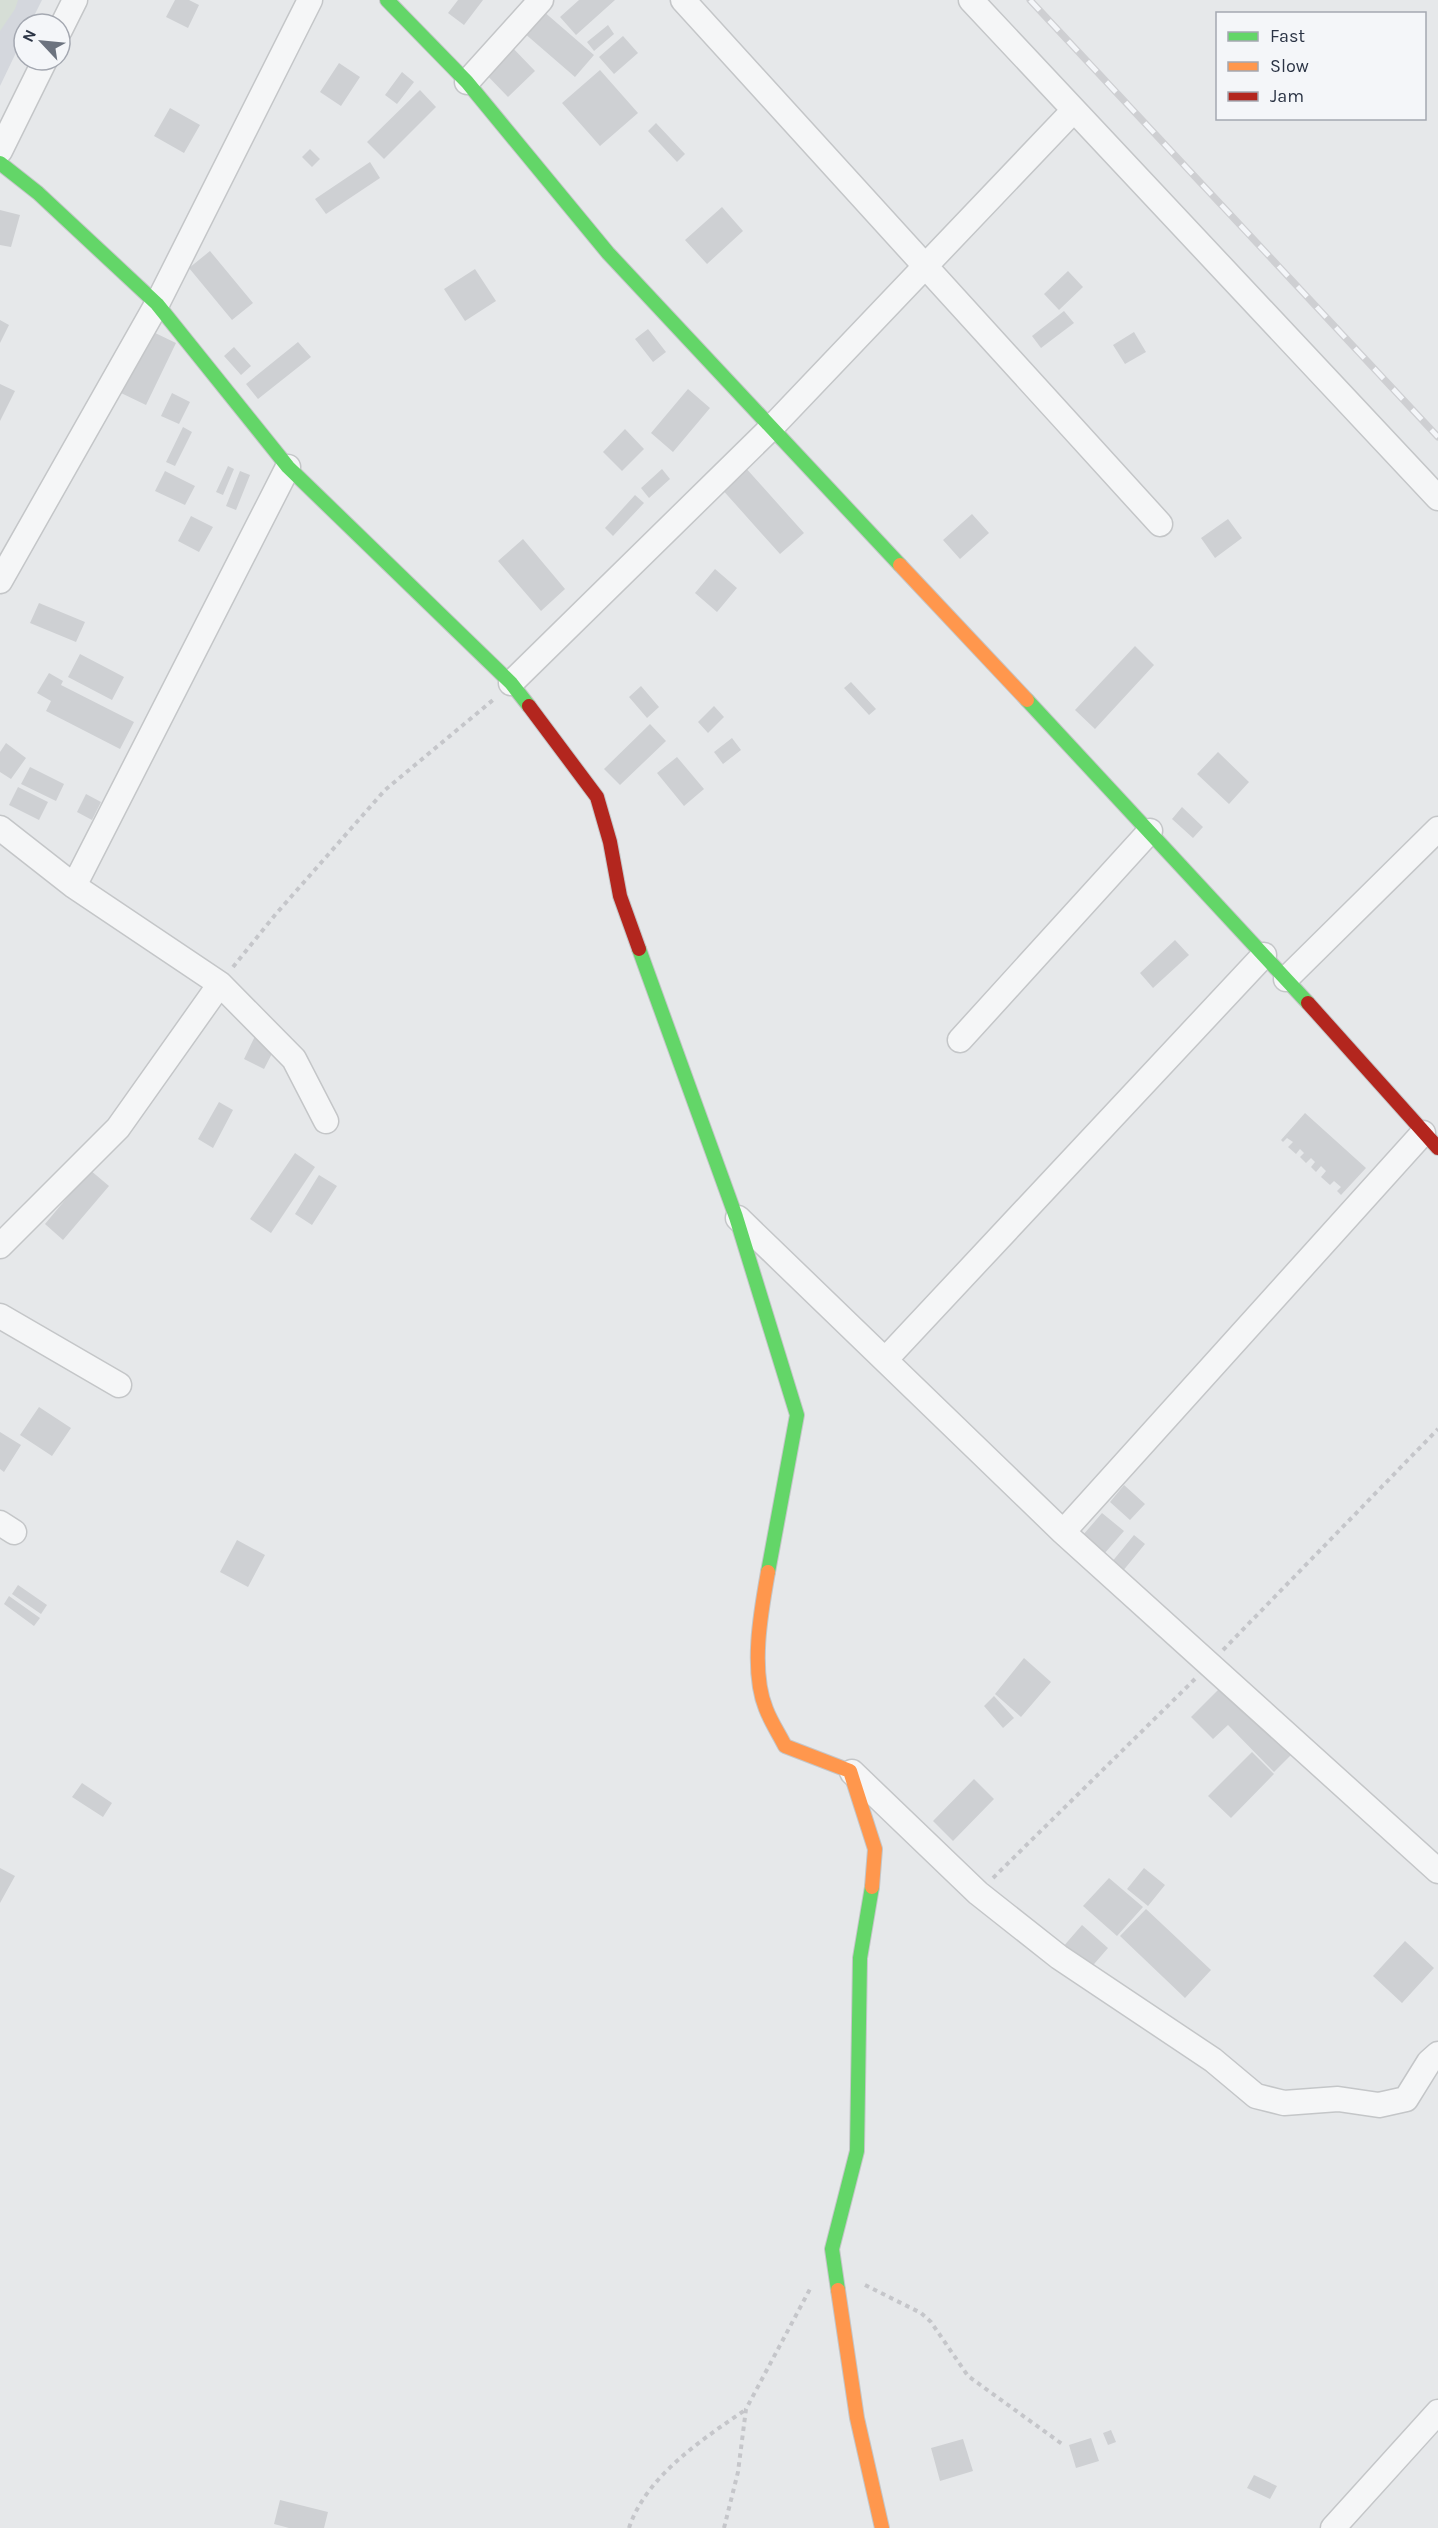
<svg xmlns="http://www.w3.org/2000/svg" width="1438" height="2528" viewBox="0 0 1438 2528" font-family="Karla,sans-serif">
<rect width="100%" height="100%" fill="#e6e8ea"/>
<!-- built -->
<path fill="#d4d7dd" d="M0,0H42L30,24H24V36L0,86Z"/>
<!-- green -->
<path fill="#d6ded6" d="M0,0H18L15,9L0,31Z"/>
<!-- building -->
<path fill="#ced0d3" d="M175,0H189L199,5L188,28L166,17Z
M458,0H483L464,25L448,13Z
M579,0H615L576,35L560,17Z
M535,4L594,55L575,77L516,26Z
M608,25L614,34L594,51L587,42Z
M623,36L638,53L614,74L599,57Z
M506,41L535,71L508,97L479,67Z
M339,63L360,77L341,106L320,92Z
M600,70L638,113L600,146L562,103Z
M402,72L414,82L397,104L385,95Z
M420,90L436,107L384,159L367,142Z
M170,108L200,125L184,153L154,136Z
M656,123L685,154L677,162L648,131Z
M310,149L320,159L312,167L302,157Z
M370,162L380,178L326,214L315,199Z
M722,207L743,231L707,264L685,240Z
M0,210L20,215L11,247L0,245Z
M210,251L253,303L232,320L189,268Z
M475,269L496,301L465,321L444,289Z
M1068,271L1083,287L1059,310L1044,294Z
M1064,311L1074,323L1041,348L1032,336Z
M0,320L9,325L0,343Z
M648,329L666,352L653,362L635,339Z
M151,331L176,343L146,405L121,393Z
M1134,332L1146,352L1125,364L1113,345Z
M298,342L311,357L258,399L246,384Z
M234,347L251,366L241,375L224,356Z
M0,384L15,391L0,421Z
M688,389L710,408L673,452L651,433Z
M172,393L190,402L179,424L161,416Z
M183,427L192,432L175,466L166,462Z
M625,429L644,449L622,471L603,452Z
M228,466L234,469L223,495L216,492Z
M744,466L804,533L780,554L720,487Z
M662,469L670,479L649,498L641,488Z
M165,471L195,486L185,505L155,491Z
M240,471L250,475L236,510L226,506Z
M635,495L644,503L613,536L605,528Z
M972,514L989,533L960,559L943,540Z
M191,516L213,527L199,552L178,541Z
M1228,519L1242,538L1215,558L1201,538Z
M523,539L565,589L541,611L498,561Z
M715,569L737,588L717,612L695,593Z
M39,603L85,622L76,642L30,623Z
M1135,646L1154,665L1095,729L1075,710Z
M80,654L124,677L112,700L68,677Z
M49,673L63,681L61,685L134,722L120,749L46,711L51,701L37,693Z
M851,682L876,709L869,715L844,688Z
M641,686L659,707L647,718L629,697Z
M714,706L724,717L708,733L698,722Z
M650,724L666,741L620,785L604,769Z
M732,738L741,750L723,764L714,752Z
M6,743L26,758L11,779L0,772V752Z
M1218,752L1249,782L1229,804L1197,774Z
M677,757L704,789L684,806L657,773Z
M30,767L64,784L56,801L21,784Z
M18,787L48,802L39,820L9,805Z
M86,794L101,802L92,820L77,812Z
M1182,807L1203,827L1193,838L1172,819Z
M1175,940L1189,955L1153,988L1140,973Z
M256,1034L277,1044L264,1069L244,1059Z
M219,1102L233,1110L213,1148L198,1139Z
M1305,1113L1366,1168L1341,1195L1337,1191L1341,1187L1334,1181L1330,1185L1321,1177L1326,1171L1321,1166L1316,1172L1311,1167L1315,1162L1311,1158L1306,1163L1300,1157L1304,1153L1300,1149L1296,1154L1288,1147L1293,1142L1287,1138L1283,1142L1281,1140Z
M295,1153L315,1167L271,1233L250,1219Z
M90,1170L109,1186L63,1240L45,1224Z
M319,1175L337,1186L312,1225L295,1214Z
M39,1407L71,1428L52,1456L20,1435Z
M0,1432L21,1445L4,1472L0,1469Z
M1124,1485L1145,1504L1130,1520L1110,1502Z
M1102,1513L1124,1531L1104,1554L1083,1535Z
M1134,1535L1145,1544L1122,1572L1111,1563Z
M237,1540L265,1555L248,1587L220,1572Z
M18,1585L47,1605L41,1614L12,1594Z
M9,1596L40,1618L34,1626L4,1604Z
M1024,1658L1051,1682L1021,1717L995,1694Z
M1223,1685L1292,1754L1274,1772L1228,1725L1213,1739L1191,1717Z
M994,1696L1014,1718L1003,1728L984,1706Z
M1252,1752L1274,1774L1231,1818L1208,1796Z
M974,1779L994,1799L953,1841L933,1821Z
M82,1783L112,1803L103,1817L72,1797Z
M0,1868L15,1876L0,1903Z
M1144,1868L1165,1885L1148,1906L1127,1889Z
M1109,1878L1143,1907L1117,1936L1083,1906Z
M1146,1909L1211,1970L1185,1998L1120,1936Z
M1082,1925L1108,1948L1088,1971L1062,1948Z
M1405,1941L1434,1968L1402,2003L1373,1976Z
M1111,2430L1116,2442L1108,2445L1103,2433Z
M1091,2438L1099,2461L1076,2468L1069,2445Z
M963,2439L973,2471L940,2481L931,2448Z
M1254,2475L1277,2486L1270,2499L1247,2488Z
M280,2500L328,2512L324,2528H289L274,2524Z"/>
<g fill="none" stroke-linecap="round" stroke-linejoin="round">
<!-- street casing -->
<g stroke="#c4c6c8" stroke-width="27">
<path id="street" d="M683,0L1160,524
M971,0L1438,498
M60,30L75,0
M467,82L541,0
M0,151L45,60
M0,581L157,304L310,0
M511,683L772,427L1074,110
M0,828L74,886L220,984L294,1059L326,1121
M74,886L288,467
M1286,979L1438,829
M960,1040L1150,831
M738,1218L1063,1532L1438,1871
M0,1246L118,1128L220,984
M0,1316L119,1385
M885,1360L1264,955
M0,1523L14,1532
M1063,1532L1423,1133
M852,1772L978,1893L1059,1957L1213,2060L1256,2096L1284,2103L1338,2099L1379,2105L1406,2099L1429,2062L1438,2054
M1333,2528L1438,2412"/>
</g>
<!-- fast casing -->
<g stroke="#c4c6c8" stroke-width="16">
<path id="fast" d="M387,0L467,82L608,253L900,565
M0,163L38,193L157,304L288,467L511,683L529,706
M1027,700L1308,1003
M639,949L736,1217L797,1415L768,1572
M838,2290L832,2249L857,2151L860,1958L872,1887"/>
</g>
<!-- slow casing -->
<g stroke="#c4c6c8" stroke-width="16">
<path id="slow" d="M900,565L1027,700
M768,1572C761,1611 750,1670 766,1709C771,1722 779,1734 785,1746L850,1771L875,1849L872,1887
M838,2290L857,2418L882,2528"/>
</g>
<!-- jam casing -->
<g stroke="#c4c6c8" stroke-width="16">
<path id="jam" d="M529,706L597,797L610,842L620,896L639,949
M1308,1003L1438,1148"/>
</g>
<!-- path -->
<path stroke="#c5c6ca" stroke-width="4" stroke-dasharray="4.5 4.5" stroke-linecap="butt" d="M233,967L275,915L385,790L493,700
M1223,1650L1438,1429
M993,1878L1195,1679
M865,2285L921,2313L931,2322L968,2376L1062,2444
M629,2528C646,2476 703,2439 745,2410
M724,2528L738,2472L746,2409L810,2289"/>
<!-- street -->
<use href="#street" stroke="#f5f6f7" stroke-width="24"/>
<!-- fast -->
<use href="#fast" stroke="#63d668" stroke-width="14"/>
<!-- slow -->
<use href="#slow" stroke="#ff974d" stroke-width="14"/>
<!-- jam -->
<use href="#jam" stroke="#b3261e" stroke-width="14"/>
<!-- rail casing -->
<g stroke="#cecfd2" stroke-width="7">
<path id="rail" d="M1030,0L1438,437"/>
</g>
<!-- rail -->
<use href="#rail" stroke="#f4f6f9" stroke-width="4.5" stroke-dasharray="14" stroke-linecap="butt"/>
</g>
<!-- legend -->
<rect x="1216" y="12" width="210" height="108" fill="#f4f6f9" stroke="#a4a8b1" stroke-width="1.5"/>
<rect x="1228" y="32" width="30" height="9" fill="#63d668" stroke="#a4a8b1" stroke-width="1.5"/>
<text x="1270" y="42" font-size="18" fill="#2b3445">Fast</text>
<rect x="1228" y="62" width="30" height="9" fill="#ff974d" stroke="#a4a8b1" stroke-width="1.5"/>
<text x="1270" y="72" font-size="18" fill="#2b3445">Slow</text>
<rect x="1228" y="92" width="30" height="9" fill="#b3261e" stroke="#a4a8b1" stroke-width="1.5"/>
<text x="1270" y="102" font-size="18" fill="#2b3445">Jam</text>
<!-- north arrow -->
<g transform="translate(42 42) rotate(296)"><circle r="28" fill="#f4f6f9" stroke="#a4a8b1" stroke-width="1.5"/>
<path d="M0-4.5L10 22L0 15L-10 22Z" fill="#6c737f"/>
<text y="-9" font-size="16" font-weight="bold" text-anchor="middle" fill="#2b3445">N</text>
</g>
</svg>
